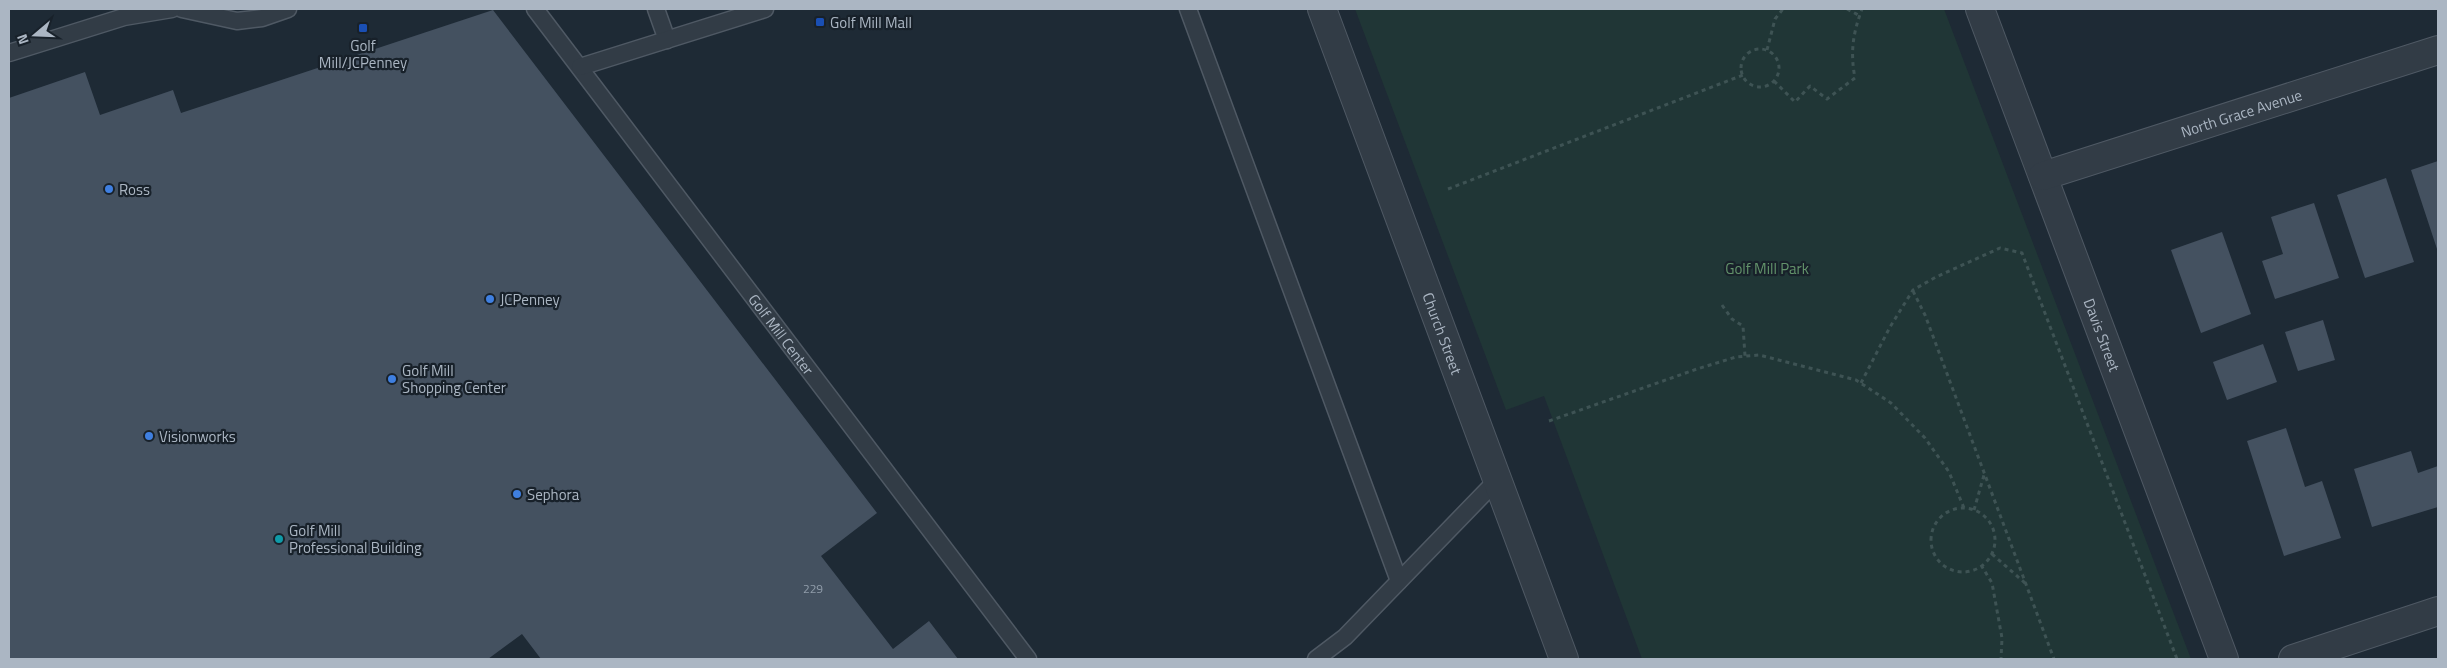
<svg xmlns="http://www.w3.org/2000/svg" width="2447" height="668" viewBox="0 0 2447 668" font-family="'Titillium Web',sans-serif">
<rect width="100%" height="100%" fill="#1e2a35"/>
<!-- green -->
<path fill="#203636" d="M1355,9H1944L2191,659H1642L1544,396L1506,410Z"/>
<!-- building -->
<path fill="#445160" d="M493,10L877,513L821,556L893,649L929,621L958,659H541L522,634L488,659H9V98L85,72L100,115L173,90L181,113Z
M2438,161V252L2411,170Z
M2386,178L2414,262L2365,278L2337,195Z
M2314,203L2339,278L2275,299L2262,261L2283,254L2271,217Z
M2222,232L2251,314L2201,333L2171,250Z
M2323,320L2335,360L2298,371L2285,332Z
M2263,344L2277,382L2227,400L2213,362Z
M2286,428L2305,487L2322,481L2341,538L2284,556L2247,441Z
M2411,451L2418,473L2438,466V507L2372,527L2354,469Z"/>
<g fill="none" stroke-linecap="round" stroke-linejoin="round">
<!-- service casing -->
<g stroke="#4f5964" stroke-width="19">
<g id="service">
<path d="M182,9L237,21L262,18L288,9"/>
<path id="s1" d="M535,9L1028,659"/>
<path d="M656,9L667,40"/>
<path d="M1188,9L1399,581"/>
<path d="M9,53L124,17L172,9"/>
<path d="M580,67L765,9"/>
<path d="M1316,659L1345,637L1497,480"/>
</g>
</g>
<!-- minor casing -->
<g stroke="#4f5964" stroke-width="30">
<g id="minor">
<path id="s2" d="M1322,9L1564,659"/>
<path id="s3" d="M1980,9L2224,659"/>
<path id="s4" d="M2043,176L2438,50"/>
<path d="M2293,659L2438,611"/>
</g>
</g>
<!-- path -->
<path stroke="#3e5354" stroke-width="3" stroke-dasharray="4 4" stroke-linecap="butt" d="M1847,9L1860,16
M1741 68a19 19 0 1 1 38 0a19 19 0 1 1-38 0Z
M1767,50L1775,19L1783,9
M1774,81L1795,102L1810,86L1827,99L1855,78C1850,52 1853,33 1862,9
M1448,189L1743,75
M1913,291L1925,315L2054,659
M1722,305L1732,319L1743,326L1745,356
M1861,383L1890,327L1913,290L1936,277L2000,248L2022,253L2177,659
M1549,421L1697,369L1736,357L1759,355L1856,380L1891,403L1925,438L1949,472L1964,508
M1931 540a32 32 0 1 1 64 0a32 32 0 1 1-64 0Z
M1974,510L1984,475
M1992,554L2025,583
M1981,565L1992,583L2002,638L2001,659"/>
<!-- service -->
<use href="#service" stroke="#323c46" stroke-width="16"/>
<!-- minor -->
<use href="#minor" stroke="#323c46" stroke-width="28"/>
</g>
<!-- markers -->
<g fill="#1a4fb4" stroke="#18212a" stroke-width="2">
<rect x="815" y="17" width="10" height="10" rx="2.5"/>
<rect x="358" y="23" width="10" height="10" rx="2.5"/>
</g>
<g fill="#3f7fe0" stroke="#18212a" stroke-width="2">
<circle cx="109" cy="189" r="5"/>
<circle cx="490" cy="299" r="5"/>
<circle cx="392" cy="379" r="5"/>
<circle cx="149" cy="436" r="5"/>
<circle cx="517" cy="494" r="5"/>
</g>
<circle fill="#0f9aa8" stroke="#18212a" stroke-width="2" cx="279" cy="539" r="5"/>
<g text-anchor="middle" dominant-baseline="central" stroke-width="4.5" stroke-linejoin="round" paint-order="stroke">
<!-- number labels -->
<g font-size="12" fill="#919daa">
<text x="813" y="588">229</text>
</g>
<!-- poi labels -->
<g font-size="15" fill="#abb6c3" stroke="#18212a" text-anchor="start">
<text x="830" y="22">Golf Mill Mall</text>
<text x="363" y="45" text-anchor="middle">Golf<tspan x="363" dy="17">Mill/JCPenney</tspan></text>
<text x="119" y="189">Ross</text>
<text x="500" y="299">JCPenney</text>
<text x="402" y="370">Golf Mill<tspan x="402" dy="17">Shopping Center</tspan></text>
<text x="159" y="436">Visionworks</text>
<text x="527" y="494">Sephora</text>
<text x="289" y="530">Golf Mill<tspan x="289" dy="17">Professional Building</tspan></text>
</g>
<!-- street labels -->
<g font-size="15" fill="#abb6c3" stroke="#18212a">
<text stroke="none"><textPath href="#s4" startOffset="208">North Grace Avenue</textPath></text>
<text stroke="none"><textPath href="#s1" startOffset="408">Golf Mill Center</textPath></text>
<text stroke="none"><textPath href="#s2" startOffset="346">Church Street</textPath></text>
<text stroke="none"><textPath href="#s3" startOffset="348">Davis Street</textPath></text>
</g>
<!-- park labels -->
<g font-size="15" fill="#63936b" stroke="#18212a">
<text x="1767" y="268">Golf Mill Park</text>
</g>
</g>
<!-- border -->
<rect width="2447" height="668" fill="none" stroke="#abb6c3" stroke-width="20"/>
<!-- north arrow -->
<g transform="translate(35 35) rotate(251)" stroke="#18212a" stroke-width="4" paint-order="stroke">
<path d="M0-4L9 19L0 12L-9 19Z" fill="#abb6c3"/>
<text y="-8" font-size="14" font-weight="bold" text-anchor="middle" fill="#abb6c3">N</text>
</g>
</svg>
